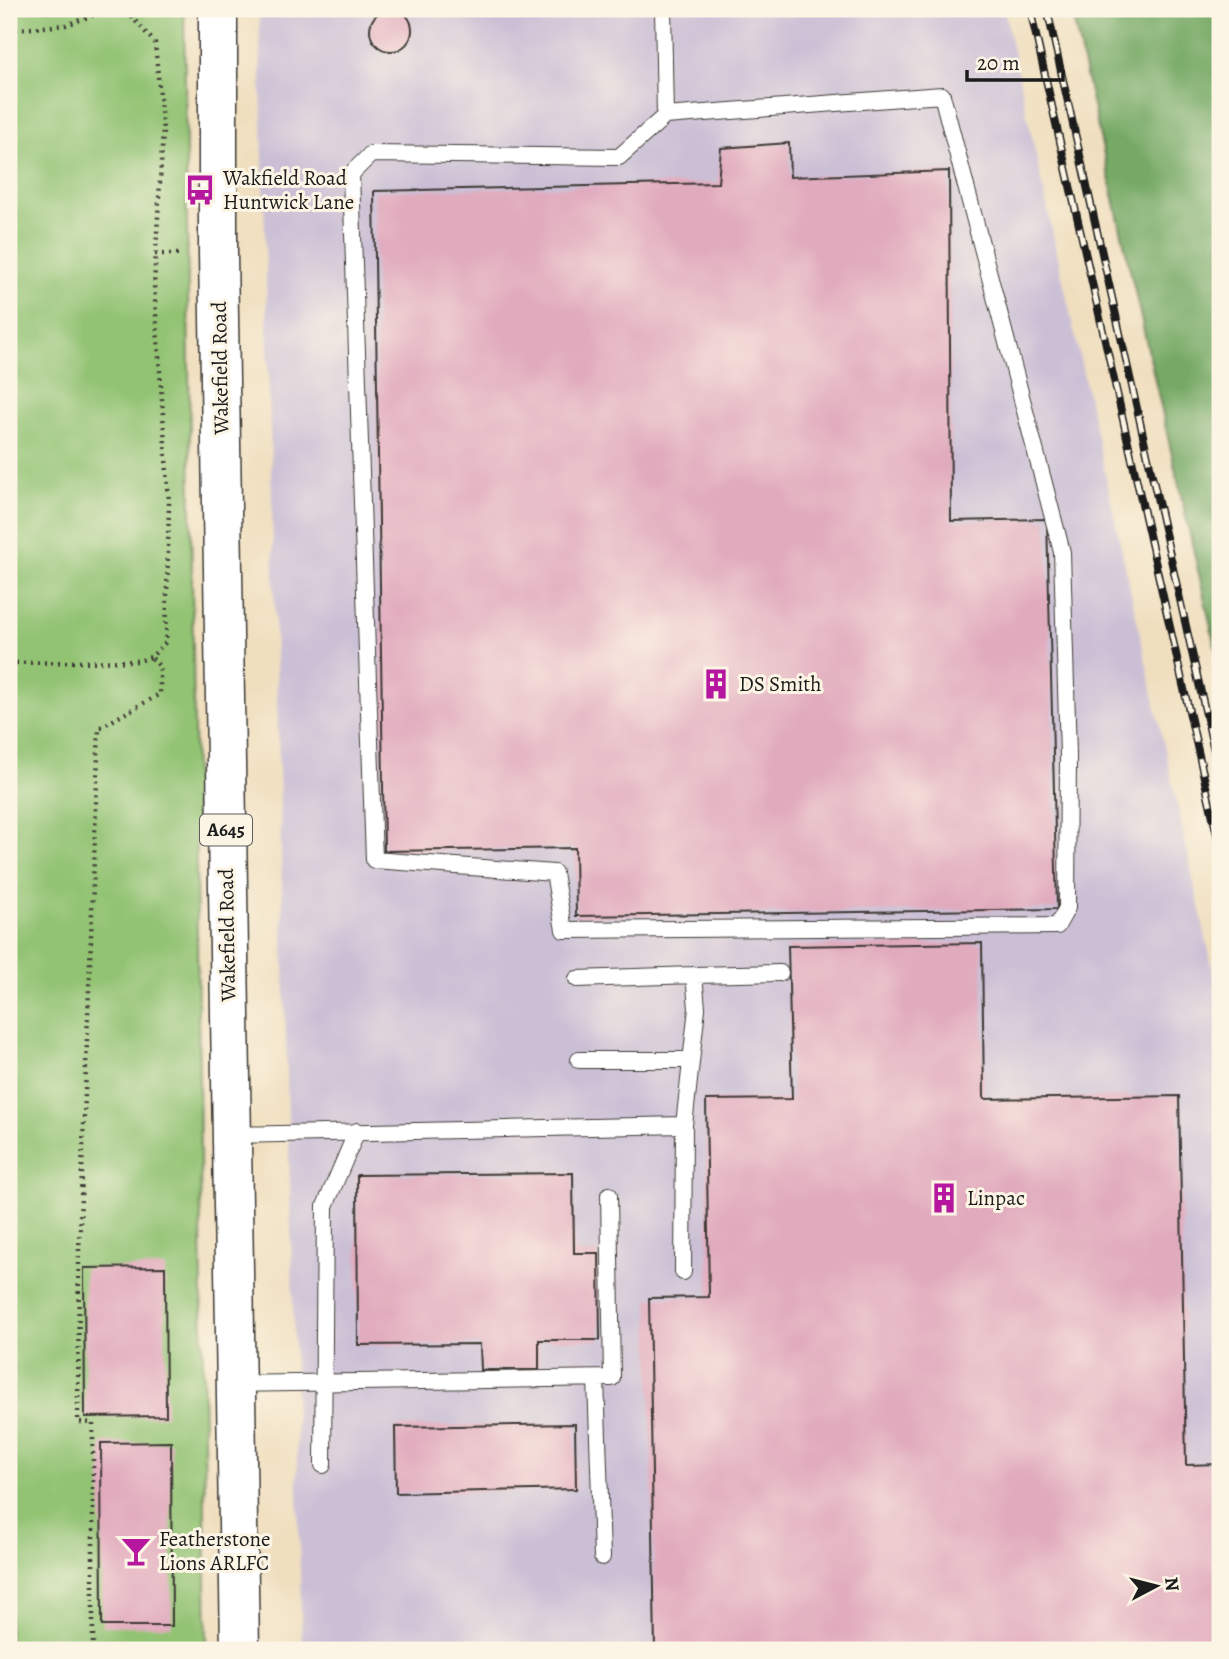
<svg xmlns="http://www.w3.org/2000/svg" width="1229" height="1659" viewBox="0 0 1229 1659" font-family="Alegreya,serif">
<rect width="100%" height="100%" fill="#fcf5e5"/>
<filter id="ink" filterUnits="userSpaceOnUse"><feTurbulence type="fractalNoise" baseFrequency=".0143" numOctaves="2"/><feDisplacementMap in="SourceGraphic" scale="14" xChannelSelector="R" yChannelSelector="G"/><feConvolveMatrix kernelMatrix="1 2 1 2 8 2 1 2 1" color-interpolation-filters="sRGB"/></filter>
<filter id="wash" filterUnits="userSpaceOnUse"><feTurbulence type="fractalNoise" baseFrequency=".00686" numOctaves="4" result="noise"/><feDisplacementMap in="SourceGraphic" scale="28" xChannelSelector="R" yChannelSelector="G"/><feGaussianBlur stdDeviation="1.57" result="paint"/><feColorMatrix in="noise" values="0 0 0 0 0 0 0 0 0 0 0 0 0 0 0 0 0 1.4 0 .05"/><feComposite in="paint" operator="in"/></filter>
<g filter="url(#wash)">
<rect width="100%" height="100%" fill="#f0dfbf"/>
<!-- industrial -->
<path fill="#cbbfd5" d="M259,9H1004L1220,1002V1650H302Z"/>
<!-- green -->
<path fill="#92c373" stroke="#577048" stroke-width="2" d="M9,9H184L207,1650H9Z"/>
<!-- forest -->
<path fill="#75a965" stroke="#486240" stroke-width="2" d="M1071,9H1220V667Z"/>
<g id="blocks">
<!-- building -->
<path fill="#e1abbe" d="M370 30a21 21 0 1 1 42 0a21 21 0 1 1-42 0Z
M789,143L790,177L949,171L951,521L1047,519L1057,909L576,916L575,848L384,851L374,191L718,183L721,148Z
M982,943L984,1099L1179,1096L1186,1465L1220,1464V1650H655L649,1298L709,1297L706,1100L792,1099L788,946Z
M573,1173L574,1253H599L600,1340H539V1370H481L480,1344L358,1345L357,1175Z
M165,1267L166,1416L85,1417L84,1268Z
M575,1424L576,1489L396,1493L395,1427Z
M171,1442L172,1626H102L101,1443Z"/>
</g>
</g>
<g filter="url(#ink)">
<use href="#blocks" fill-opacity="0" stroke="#3c3934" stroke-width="2"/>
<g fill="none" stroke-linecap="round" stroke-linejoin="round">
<!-- service casing -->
<g stroke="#3c3934" stroke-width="18">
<path id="service" d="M663,9L665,116L619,157L371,154L351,174L374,860L554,873L564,930L1057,926L1067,908L1068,755L1062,552L942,95L665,116
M577,979L694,975
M579,1060H691
M230,1135L684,1125L697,1008L694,975L780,973
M683,1272L684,1125
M596,1379L602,1557
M235,1384L612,1378L609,1195
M323,1465L325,1206L357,1131"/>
</g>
<!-- primary casing -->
<g stroke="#3c3934" stroke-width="41">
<path id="primary" d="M218,9V253L240,1650"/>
</g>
<!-- path -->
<path stroke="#3c3934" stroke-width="4.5" stroke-dasharray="2 5" stroke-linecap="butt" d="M9,30L66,25L110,9
M155,254H182
M9,663L139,661L151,657L166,642L169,502L154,285L163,130L155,43L131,16L110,9
M93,1650V1423L78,1422L79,1250L99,728L160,694V667L151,657"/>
<!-- service -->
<use href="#service" stroke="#fff" stroke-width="16"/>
<!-- primary -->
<use href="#primary" stroke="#fff" stroke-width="38"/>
<!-- rail casing -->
<g stroke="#1c1c1c" stroke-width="8">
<path id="rail" d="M1030,9L1220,848
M1047,9L1220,777"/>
</g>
<!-- rail -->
<use href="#rail" stroke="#fcf5e5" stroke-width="5" stroke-dasharray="16" stroke-linecap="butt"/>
</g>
</g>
<!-- icons -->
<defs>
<g id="bus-bare" transform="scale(2.415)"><path d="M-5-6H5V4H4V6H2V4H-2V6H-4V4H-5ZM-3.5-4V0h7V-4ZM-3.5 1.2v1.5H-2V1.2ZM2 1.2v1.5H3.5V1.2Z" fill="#b5179e" stroke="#fcf5e5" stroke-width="2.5" paint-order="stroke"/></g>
<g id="building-bare" transform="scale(2.415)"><path d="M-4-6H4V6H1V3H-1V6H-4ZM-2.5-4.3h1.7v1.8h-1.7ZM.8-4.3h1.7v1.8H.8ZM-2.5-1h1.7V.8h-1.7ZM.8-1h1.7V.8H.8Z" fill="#b5179e" stroke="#fcf5e5" stroke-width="2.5" paint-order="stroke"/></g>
<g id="bar-bare" transform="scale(2.415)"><path d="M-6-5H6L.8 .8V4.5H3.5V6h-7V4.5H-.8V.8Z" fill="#b5179e" stroke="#fcf5e5" stroke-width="2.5" paint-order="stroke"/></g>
</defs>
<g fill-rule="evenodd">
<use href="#bus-bare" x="200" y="190"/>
<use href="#building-bare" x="716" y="684"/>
<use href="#building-bare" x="944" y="1198"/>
<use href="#bar-bare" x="136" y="1551"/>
</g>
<g text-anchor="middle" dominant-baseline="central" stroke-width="6" stroke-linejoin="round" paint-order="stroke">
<!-- shield labels -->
<rect fill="#fcf5e5" stroke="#5f5d58" stroke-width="2" x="200" y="814.5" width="52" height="31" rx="5"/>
<g font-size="19" font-weight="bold" fill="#1c1c1c">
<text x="226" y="830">A645</text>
</g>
<!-- poi labels -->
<g font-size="21" fill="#1c1c1c" stroke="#fcf5e5" text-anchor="start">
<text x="223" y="178">Wakfield Road<tspan x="223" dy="24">Huntwick Lane</tspan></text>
<text x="739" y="684">DS Smith</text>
<text x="967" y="1198">Linpac</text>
<text x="159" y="1539">Featherstone<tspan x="159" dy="24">Lions ARLFC</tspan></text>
</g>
<!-- street labels -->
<g font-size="21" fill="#1c1c1c" stroke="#fcf5e5">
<text transform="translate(220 368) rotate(-91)">Wakefield Road</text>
<text transform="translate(227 935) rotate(-91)">Wakefield Road</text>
</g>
</g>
<!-- margin -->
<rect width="1229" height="1659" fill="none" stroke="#fcf5e5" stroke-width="35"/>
<!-- north arrow -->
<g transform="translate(1156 1586) rotate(83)" stroke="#fcf5e5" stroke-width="5" paint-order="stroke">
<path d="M0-5L12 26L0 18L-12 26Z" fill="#1c1c1c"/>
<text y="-10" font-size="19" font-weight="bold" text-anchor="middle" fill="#1c1c1c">N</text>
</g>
<!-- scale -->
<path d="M967 70v10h96v-10" fill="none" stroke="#1c1c1c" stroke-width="3.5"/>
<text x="977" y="70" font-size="21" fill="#1c1c1c" stroke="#fcf5e5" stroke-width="5" paint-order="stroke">20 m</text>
</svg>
